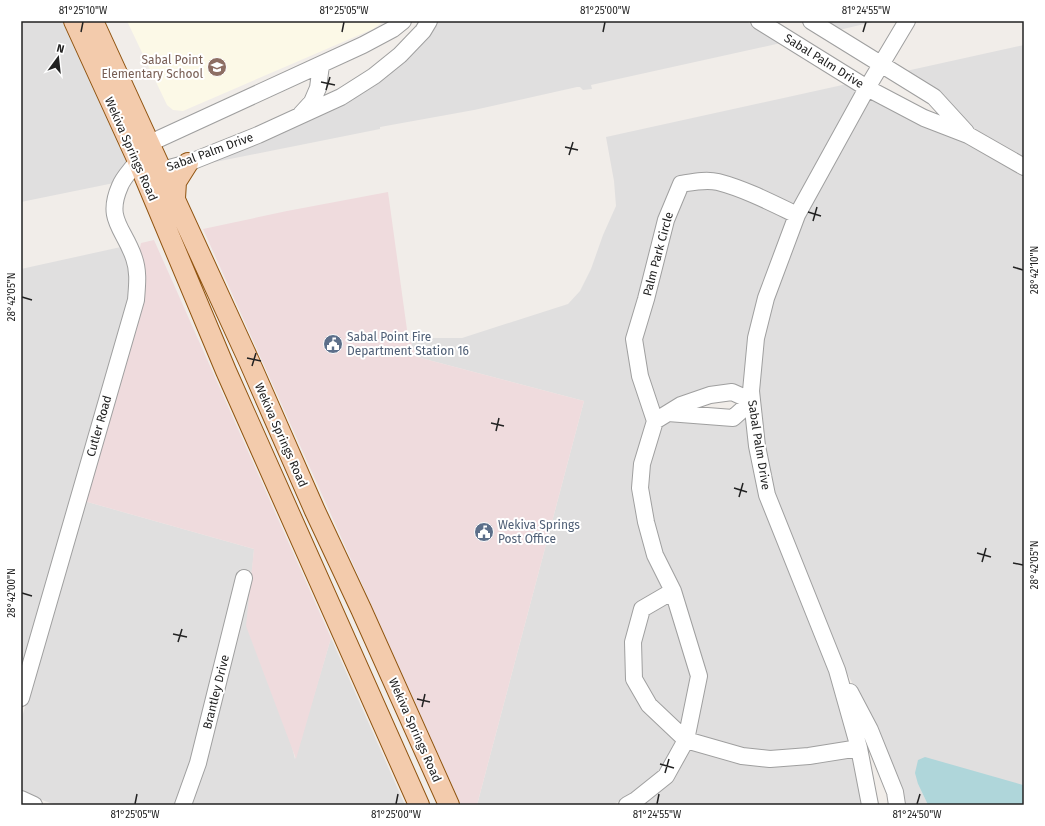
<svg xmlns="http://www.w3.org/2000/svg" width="1045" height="826" viewBox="0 0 1045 826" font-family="'Fira Sans',sans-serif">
<rect width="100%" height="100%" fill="#f1ede9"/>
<!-- residential -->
<path fill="#e0dfdf" d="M21,21H66L130,160L114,183L21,202Z
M437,21H746L781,43L591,85L592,89L583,90L580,87H577L474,110L380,127V129L200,165L295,126L297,127Z
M825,21H877L839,30Z
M1024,45V158L972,129L906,71Z
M847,84L858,91L795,206L680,177L628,337L648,422L636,462L664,588L640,603L628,680L677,742L661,771L633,794L612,805H477L584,401L417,357L409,338H462L568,304L580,291L591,269L603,235L616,206L614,181L606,137Z
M870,97L965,141L968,145L969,144L1024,175V785L918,784L928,805H904L876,726L843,666L773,492L763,444L757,391L762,339L772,300L803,218Z
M698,189H715L748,200L789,219L744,390L658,411L647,374L640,339L672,222L685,191Z
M121,247L128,260L131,285L116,345L21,675V269Z
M747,415L829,667L850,742L809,749L771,752L743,749L693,735L704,690L661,552L652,520L647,487L649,465L660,426L669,420Z
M84,501L254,549L252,572L240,569L192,761L176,805H56L28,795L21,790V721Z
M251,576L295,759L331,638L405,805H190Z
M670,601L693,677L682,727L654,700L640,677V643L647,614Z
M688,748L854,756L863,805H640Z"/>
<!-- commercial -->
<path fill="#efdbdd" d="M388,192L408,337L409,338L417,357L584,401L477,805H461L203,229L287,211Z
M154,240L331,638L296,759L246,626L254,549L84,501L141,243Z"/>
<!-- education -->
<path fill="#fcf9e7" d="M127,21H384L373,29L183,111L173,110L167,105Z"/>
<!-- water -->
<path fill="#afd6da" d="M925,757L1023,785H1024V805H928L918,784L915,773L918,760Z"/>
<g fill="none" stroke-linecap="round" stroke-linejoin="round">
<!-- minor casing -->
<g stroke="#9f9f9f" stroke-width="18">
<path id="minor" d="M759,21L867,88L924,118L968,135L1024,167
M811,21L934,97L966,132
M301,114L312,102L318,88L321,65
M151,166L162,170L188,163L258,135L341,97L374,76L400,55L423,31L429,21
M655,421L640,376L634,339L646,299L666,220L681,184C693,182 706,179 718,182C745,189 772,203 797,215
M655,421L681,405L710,395L732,392L752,401L733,418L668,413
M673,591L642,609L633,642L634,679L649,705L686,740L742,756L770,759L809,756L859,748
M850,692L870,730L895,792L897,805
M21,698L136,300C137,286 139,272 134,258C124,228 105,220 120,186C123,178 131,170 136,163C141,157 145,150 150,143L363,45L393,29L403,21
M21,799L34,805
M183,805L198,763L244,578
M627,805L636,800L666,776L686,740L699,676L673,591L655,555L646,522L640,488L642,464L655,421
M870,805L859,748L837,670L767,495L757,446L751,391L756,338L766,298L797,215L867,88L907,21"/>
</g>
<!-- major casing -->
<g stroke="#905410" stroke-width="22">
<path id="major" d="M74,21L138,161L226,371L419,805
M93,21L249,361L315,511L361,609L449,805
M175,198L176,182L188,163"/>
</g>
<!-- minor -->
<use href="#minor" stroke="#fff" stroke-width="16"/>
<!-- major -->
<use href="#major" stroke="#f3cbac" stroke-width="20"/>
</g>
<!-- ticks -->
<path fill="none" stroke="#222" stroke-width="1.5" d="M81,32L83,22M342,32L344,22M603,32L605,22M863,32L866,22M321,82L335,85M326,90L330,77M565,147L578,150M569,155L573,142M808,212L821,216M813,221L817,207M1013,267L1023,270M22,297L32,300M247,358L261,361M252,366L256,353M491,423L504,426M496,431L499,418M734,488L747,492M739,497L743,483M977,553L991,557M982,562L986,548M1013,563L1023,565M22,593L32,596M173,634L187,637M178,642L182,629M417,699L430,702M422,707L425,694M660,764L674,768M665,773L669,759M135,804L137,794M396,804L398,794M657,804L659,794M917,804L920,794"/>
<!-- icons -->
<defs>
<g id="school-disc" transform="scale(1)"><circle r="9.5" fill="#8d6e63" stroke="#fff"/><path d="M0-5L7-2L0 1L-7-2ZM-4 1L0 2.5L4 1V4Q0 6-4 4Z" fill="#fff"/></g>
<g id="civic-disc" transform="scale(1)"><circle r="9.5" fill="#5c6f8a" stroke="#fff"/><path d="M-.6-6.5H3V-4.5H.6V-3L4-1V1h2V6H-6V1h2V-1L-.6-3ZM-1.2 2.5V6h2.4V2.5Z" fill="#fff"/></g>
</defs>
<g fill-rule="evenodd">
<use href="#school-disc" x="217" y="67"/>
<use href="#civic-disc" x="333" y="344"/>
<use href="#civic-disc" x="484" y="532"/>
</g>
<g text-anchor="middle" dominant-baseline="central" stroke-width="4" stroke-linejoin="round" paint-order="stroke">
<!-- education labels -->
<g font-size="12" fill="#785e54" stroke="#fff" text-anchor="end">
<text x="203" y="60">Sabal Point<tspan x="203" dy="14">Elementary School</tspan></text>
</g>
<!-- street labels -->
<g font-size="12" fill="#222" stroke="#fff">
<text transform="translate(824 61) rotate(32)">Sabal Palm Drive</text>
<text transform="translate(131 149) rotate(66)">Wekiva Springs Road</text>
<text transform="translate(210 152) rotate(-20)">Sabal Palm Drive</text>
<text transform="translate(658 254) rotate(-75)">Palm Park Circle</text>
<text transform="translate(99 426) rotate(-74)">Cutler Road</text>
<text transform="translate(281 435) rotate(66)">Wekiva Springs Road</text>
<text transform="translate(759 445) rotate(81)">Sabal Palm Drive</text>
<text transform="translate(216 692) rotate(-76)">Brantley Drive</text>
<text transform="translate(415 730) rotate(66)">Wekiva Springs Road</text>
</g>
<!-- service labels -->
<g font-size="12" fill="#4e5e75" stroke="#fff" text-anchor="start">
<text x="347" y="337">Sabal Point Fire<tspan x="347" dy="14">Department Station 16</tspan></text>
<text x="498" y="525">Wekiva Springs<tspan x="498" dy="14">Post Office</tspan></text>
</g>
</g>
<!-- border -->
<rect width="1045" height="826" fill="none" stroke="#ffffff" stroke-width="44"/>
<!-- north arrow -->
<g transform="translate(58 58) rotate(15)" stroke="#ffffff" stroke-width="3" paint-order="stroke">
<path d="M0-3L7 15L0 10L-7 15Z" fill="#222222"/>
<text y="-6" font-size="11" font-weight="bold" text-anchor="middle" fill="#222222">N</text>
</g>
<rect x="22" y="22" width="1001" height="782" fill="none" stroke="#222" stroke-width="1.5"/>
<g font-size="10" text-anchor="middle" fill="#222">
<text x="83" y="14">81°25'10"W</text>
<text x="344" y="14">81°25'05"W</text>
<text x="605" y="14">81°25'00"W</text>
<text x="866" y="14">81°24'55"W</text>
<text transform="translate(1034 270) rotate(-90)" y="4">28°42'10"N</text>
<text transform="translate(11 297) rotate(-90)" y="4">28°42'05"N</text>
<text transform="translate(1034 565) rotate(-90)" y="4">28°42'05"N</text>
<text transform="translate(11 593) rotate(-90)" y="4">28°42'00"N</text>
<text x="135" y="818">81°25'05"W</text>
<text x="396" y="818">81°25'00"W</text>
<text x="657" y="818">81°24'55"W</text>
<text x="917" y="818">81°24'50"W</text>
</g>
</svg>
